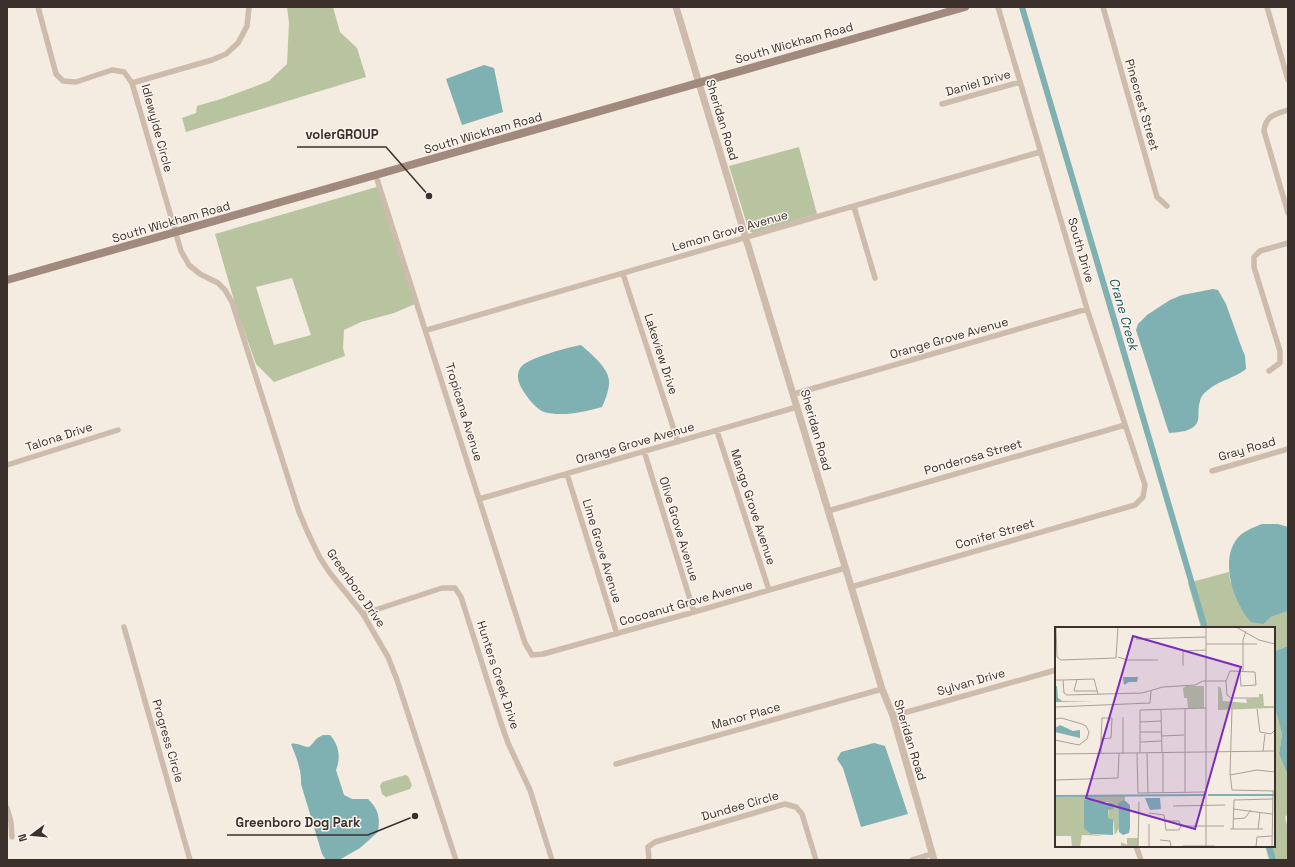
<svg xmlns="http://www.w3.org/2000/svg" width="1295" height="867" viewBox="0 0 1295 867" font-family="'Space Grotesk',sans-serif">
<rect width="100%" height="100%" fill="#f4ebe1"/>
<!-- green -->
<path fill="#b8c4a0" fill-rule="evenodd" d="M287,7H333L340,32L357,48L366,77L186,132L182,118L196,113L197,106L224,98L269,81L287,64L289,23Z
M799,147L817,214L753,233L749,231L729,166Z
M380,186L415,304L394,313L361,322L344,330L343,348L345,356L274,382L256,364L238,314L215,234ZM292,278L311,335L274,345L256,287Z
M1229,572L1230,581L1264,624L1271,617L1288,611V646L1275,651L1274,659V628H1201L1188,583Z
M1274,705L1282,734L1279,754L1288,776V814L1285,817L1288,829V860H1269L1265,846H1274Z
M405,775L408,776L412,785L410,789L386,797L382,794L380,786L382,782Z"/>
<!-- water -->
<path fill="#7fb0b2" d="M484,65L494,68L503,112L462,125L446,79Z
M1213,289L1218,290L1226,304L1241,346L1245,356L1246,369C1232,380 1214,381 1202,396C1200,399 1200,402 1199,405C1198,410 1199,415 1198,420C1195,432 1178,432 1169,433L1136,330L1138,324L1147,315L1170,300L1182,295Z
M581,345C592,355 611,369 609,385C608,393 605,400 602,407C585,412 562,417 544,412C536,409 525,395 521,387C518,381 516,374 521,367C528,358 569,347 581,345Z
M1262,524H1278L1288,527V611L1271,617L1264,624L1251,622C1234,603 1220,563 1236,540C1241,532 1254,527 1262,524Z
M1288,646V776L1279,754L1282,734L1274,705L1275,651Z
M323,735H330C339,745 341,757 336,770L344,795L352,799H368C379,810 380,817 378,832L360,848L339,860H326L322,854L301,784C302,771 296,756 291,744C297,742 302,747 309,747C316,741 314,739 323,735Z
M874,743L885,746L908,814L861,827L843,768L837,759L841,752Z"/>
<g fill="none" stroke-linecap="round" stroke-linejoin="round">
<!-- canal -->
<path stroke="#7fb0b2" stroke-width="6" d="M1022,7L1205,628
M1269,846L1273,860"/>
<!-- minor -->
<path stroke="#cdbbac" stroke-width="5.5" d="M38,7L56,74L63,81L76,82L112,70L124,72L132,83L181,251L189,265L200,274L218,283L225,290L232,302L299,512L308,533L320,558L330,573L363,614L388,657L397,680L456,860
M1103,7L1157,197L1167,206
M1267,7L1288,80
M132,83L212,60L226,54L238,43L247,26L249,7
M942,104L1020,82
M1288,110C1274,115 1266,115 1264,131L1288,213
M376,176L525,643L532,655L543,654L694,612L845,568
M854,207L875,278
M623,274L678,442
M427,330L1040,152
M1269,371L1280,363V351L1254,267V257L1260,251L1288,243
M794,394L1087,309
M717,431L769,590
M644,451L694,612
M7,465L118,430
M1212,471L1288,449
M567,474L617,634
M479,499L797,407
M828,511L1125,425
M851,587L1135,505L1143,497L1145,485L1087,309L998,7
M363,614L442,588H455L461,597L500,720L508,743L530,790L552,860
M124,627L190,860
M893,716L1056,670
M616,764L882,689
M7,808L11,822L12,837
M1136,846L1141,860
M649,860L648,847L655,842L785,804L796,807L802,814L816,860
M912,860L932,854"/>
<!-- tertiary -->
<path stroke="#cdbbac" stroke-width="7" d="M676,7L882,689L893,716L934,860"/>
<!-- secondary -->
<path stroke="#a18a7d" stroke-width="8" d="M7,280L965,7"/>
</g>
<g text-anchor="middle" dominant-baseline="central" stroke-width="3" stroke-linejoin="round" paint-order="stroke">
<!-- street labels -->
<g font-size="12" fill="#3b302b" stroke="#fbf5ee">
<text transform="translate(794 43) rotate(-16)">South Wickham Road</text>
<text transform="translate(978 83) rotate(-16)">Daniel Drive</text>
<text transform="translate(1142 105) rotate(74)">Pinecrest Street</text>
<text transform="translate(722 120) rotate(73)">Sheridan Road</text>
<text transform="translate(157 128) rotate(75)">Idlewylde Circle</text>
<text transform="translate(483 133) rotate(-16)">South Wickham Road</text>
<text transform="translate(171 222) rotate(-16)">South Wickham Road</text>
<text transform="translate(730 231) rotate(-16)">Lemon Grove Avenue</text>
<text transform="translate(1081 250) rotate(74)">South Drive</text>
<text transform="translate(949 338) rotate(-16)">Orange Grove Avenue</text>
<text transform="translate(661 354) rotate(72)">Lakeview Drive</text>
<text transform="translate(464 412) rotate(73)">Tropicana Avenue</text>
<text transform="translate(816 430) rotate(74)">Sheridan Road</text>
<text transform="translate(59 437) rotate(-18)">Talona Drive</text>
<text transform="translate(635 443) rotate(-16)">Orange Grove Avenue</text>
<text transform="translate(1247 449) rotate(-16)">Gray Road</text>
<text transform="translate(973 457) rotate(-16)">Ponderosa Street</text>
<text transform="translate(753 507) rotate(72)">Mango Grove Avenue</text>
<text transform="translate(679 529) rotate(73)">Olive Grove Avenue</text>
<text transform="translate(995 534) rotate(-16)">Conifer Street</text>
<text transform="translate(602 551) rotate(73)">Lime Grove Avenue</text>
<text transform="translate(356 588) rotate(55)">Greenboro Drive</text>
<text transform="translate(686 603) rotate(-16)">Cocoanut Grove Avenue</text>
<text transform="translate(498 675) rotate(72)">Hunters Creek Drive</text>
<text transform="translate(971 682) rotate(-16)">Sylvan Drive</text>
<text transform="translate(746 716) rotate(-16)">Manor Place</text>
<text transform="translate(910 740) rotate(73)">Sheridan Road</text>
<text transform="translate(168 741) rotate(74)">Progress Circle</text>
<text transform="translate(740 806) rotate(-16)">Dundee Circle</text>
</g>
<!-- water labels -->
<g font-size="13" font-style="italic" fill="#1f5a5e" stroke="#fbf5ee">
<text transform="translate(1124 314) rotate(74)">Crane Creek</text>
</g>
</g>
<!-- overview -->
<g transform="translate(1055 627)">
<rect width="220" height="220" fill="#f4ebe1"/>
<path d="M131,59H149V81H133L132,71H129L128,61ZM163,59L166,61L168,74L192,76L191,72L204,71V67H208L209,79H220V81L163,83ZM0,168H70V174L63,177L64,201L60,208L58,192L53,191L54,175H40L34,172H31L32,203L36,207L49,209L27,208L25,220H17L16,209H0ZM72,211H83V220H66V215L72,218Z" fill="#b8c4a0"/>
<path d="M68,50H83L82,55H74L69,58ZM0,59H2L3,71L7,74H39L0,75ZM5,98L18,104L25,103V111L0,105V101ZM90,171H105L106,182L95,183ZM38,172L40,175L59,177V182L53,183V191L58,192V208L36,207L29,201V173ZM69,173L75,178V201L74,206L68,208L64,205L63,176Z" fill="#7fb0b2"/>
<path fill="none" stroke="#7fb0b2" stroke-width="2" d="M153,168H220M0,169L149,168"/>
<path fill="none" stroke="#aaa098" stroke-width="1" d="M181,0L204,13L220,17M1,1L2,30L6,33L61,31L63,0M81,12L151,10M151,17H202M63,30L72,33H103M128,39V24L151,23M185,45L186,59L201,58L200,45H199L175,44L171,54L172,68L176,71H204M188,45V13L191,4M22,52L19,64H42M0,53H8L9,66L12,68L87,66L108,60L140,58L148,54H171M8,53L39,52L43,67M0,80L95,76L96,64M106,82L107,125M130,82V165M177,82L175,147L177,163L220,164M202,82L205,105L216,107L220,103M47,91H57L56,111L46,112ZM0,92L6,91L27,97L31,99L34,105L32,112L24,118L0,113M85,95L106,94M85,105H106M106,109L129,108M85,115L106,114M208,124L210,107M108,125V165M46,126V112M68,126V90M82,126L83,166L151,165M85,126V83L151,81M92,126L93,166M0,127L220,124M175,148L202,143L220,145M0,153L63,151L64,126M118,179L170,178M178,182L217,187M94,186L109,188L111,203H124L126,199M178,192L190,191L196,183M109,194H124L126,199M126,199H169M175,202H208M178,202L179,173L218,172M203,202L205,186M105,213L115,214L116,220M128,219H160M83,220L84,175M94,220V197M151,220V0M201,220L202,210L217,209M217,220L218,164"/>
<path fill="#7b2cbf" fill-opacity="0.15" stroke="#7b2cbf" stroke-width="2" d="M78,9L186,40L140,202L31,171Z"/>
<rect width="220" height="220" fill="none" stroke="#3b302b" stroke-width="2"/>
</g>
<!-- callouts -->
<path fill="none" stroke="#3b302b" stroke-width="1.5" d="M429 196L386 147H297M415 816L368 835H227"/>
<g fill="#3b302b" stroke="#fbf5ee" stroke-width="1.5">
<circle cx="429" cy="196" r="4"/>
<circle cx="415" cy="816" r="4"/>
</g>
<g font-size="13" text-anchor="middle" font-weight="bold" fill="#3b302b" stroke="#fbf5ee" stroke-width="3" stroke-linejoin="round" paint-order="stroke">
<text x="342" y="139">volerGROUP</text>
<text x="298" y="827">Greenboro Dog Park</text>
</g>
<!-- border -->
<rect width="1295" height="867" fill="none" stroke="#3b302b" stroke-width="16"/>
<!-- north arrow -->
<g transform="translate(32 835) rotate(254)" stroke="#fbf5ee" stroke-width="3" paint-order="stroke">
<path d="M0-3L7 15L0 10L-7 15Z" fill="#3b302b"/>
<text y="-6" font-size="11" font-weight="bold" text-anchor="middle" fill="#3b302b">N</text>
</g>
</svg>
